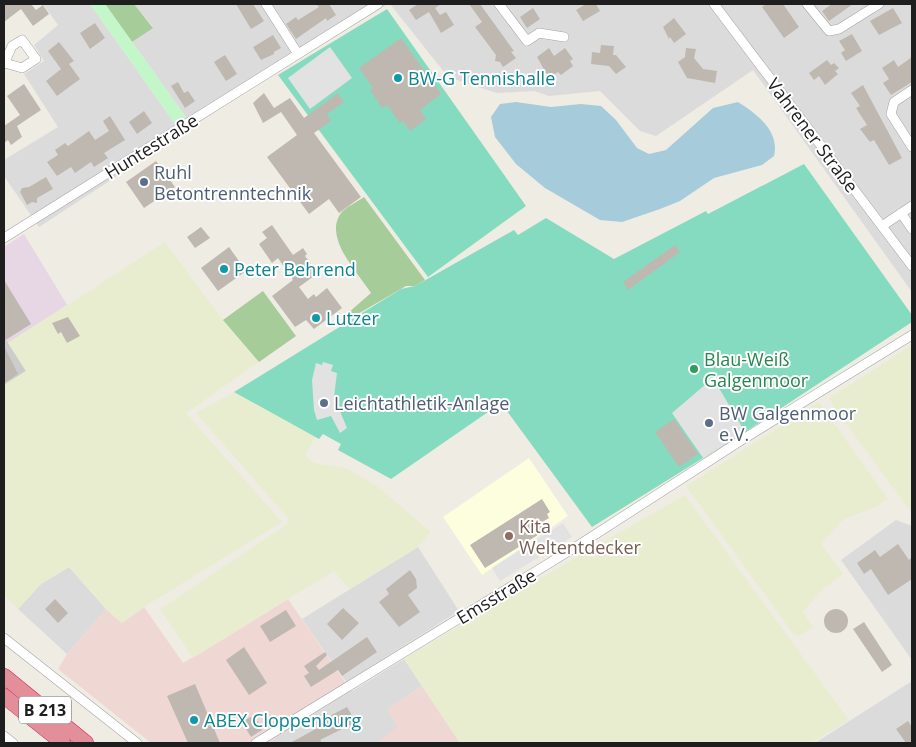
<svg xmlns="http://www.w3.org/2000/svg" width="916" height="747" viewBox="0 0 916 747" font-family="'Open Sans',sans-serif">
<rect width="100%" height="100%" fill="#efece4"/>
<!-- residential -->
<path fill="#dcdbdb" d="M43,4H90L175,124L186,117L132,42L153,27L134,4H388L287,65L39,227L4,176V160L58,127L24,74L44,61L34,45L58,25Z
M390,4H912V292L753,70L656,136L640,131L600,91L549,96L534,91L497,93L448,77Z
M896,520L912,526V660L841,560Z
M418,547L459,611L346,682L302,619Z
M69,567L106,609L67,654L18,609L41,584Z
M404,659L422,686L388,709L398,727L377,743H271L276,739L270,731L347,685L352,691Z
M912,681V743H815Z"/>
<!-- commercial -->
<path fill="#efd7d4" d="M288,599L347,685L271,731L276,739L271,743H151L58,669L67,654L106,609L122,623L144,607L183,663Z
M422,686L460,743H377L397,727L388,709Z"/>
<!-- industrial -->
<path fill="#e7d6e3" d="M24,234L67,305L8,343L4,336V247Z"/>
<!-- education -->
<path fill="#fcfede" d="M529,458L568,516L482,575L443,517Z"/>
<!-- religious -->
<path fill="#ccc" d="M4,336L26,371L4,385Z"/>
<!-- farmland -->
<path fill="#e9edd0" d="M165,242L223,320L259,362L186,413L282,522L144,607L122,623L106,609L69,567L41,584L18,609L4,596V385L26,371L8,343Z
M912,345V513L840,416L829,398Z
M234,392L315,437L305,455L314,463L346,468L377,486L431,532L418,547L349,589L334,571L193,658L160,609L287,524L288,518L196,413Z
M819,402L888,499L876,507L844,519L821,544L843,574L823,589L803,612L813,627L799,636L794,635L686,486Z
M685,495L849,720L811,743H460L404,659L500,601Z"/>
<!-- forest -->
<path fill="#a6cc9a" d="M105,4H134L153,28L132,42Z
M364,197L425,280L415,286H406L351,318L348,313L371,293C358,273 323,237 341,213C346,207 357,202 364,197Z
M263,291L296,336L259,362L223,320Z"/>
<!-- park -->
<path fill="#c3f7ca" d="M90,4H105L186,117L175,124Z"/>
<!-- pitch -->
<path fill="#85dbbf" d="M387,9L526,206L428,277L278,75Z
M804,164L912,315V322L745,432L592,527L501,403L391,479L338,450L341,444L323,434L319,439L234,392L401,289L415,286L514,230L518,235L546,218L614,259L706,211L708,214Z"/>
<!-- parking -->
<path fill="#e2e2e2" d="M330,47L352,78L310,109L288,78Z
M323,362L333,365L331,371L337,373L334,397L347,428L340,433L331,416L317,420L314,410L312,380L316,363L322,365Z
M713,378L745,432L703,458L672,413Z
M563,523L572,537L500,581L492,568Z"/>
<!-- water -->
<path fill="#a6cbdb" d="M516,102L551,107L581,104L601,106L616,120L637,148L649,154L666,150L713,108L738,102C757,114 780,131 774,156L762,165L714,178L680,201L660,209L622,222L600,220L545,188L516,164L495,137L491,117L500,104Z"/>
<!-- building -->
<path fill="#bfb8b1" d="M4,4H31L36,10L43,5L49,14L33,26L21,9L4,22Z
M236,4H253L264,21L251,29Z
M316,4H329L336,15L327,21L326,18L296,39L286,24L296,17L298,20L319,7Z
M418,4H441L435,8L440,15L446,12L454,25L441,33L429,12L416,20L409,10Z
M469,4H480L514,51L511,52L516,58L503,67L500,62L495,61L496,55L475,27L482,22Z
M586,4H596L600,11L583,21L576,10Z
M766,4H783L799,27L784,38L762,7Z
M832,4H853L829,21L822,11Z
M533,8L540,19L527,28L520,17Z
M893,8L902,23L879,35L870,21Z
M674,18L686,34L674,43L670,37L669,39L663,27Z
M95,23L105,38L90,49L80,33Z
M852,34L862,51L846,61L841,53L845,50L839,41Z
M273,35L281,48L274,52V54L261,60L253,47Z
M401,38L441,94L420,110L426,119L410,131L403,121L400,123L387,105L382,108L370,90L373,88L359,68Z
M59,42L74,61L69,64L80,79L57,96L46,81L61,69L48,51Z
M601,45L614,46L613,55H616L626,67L616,74L609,66L591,64L592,52L600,53Z
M549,48L554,56L565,48L573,59L570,61L573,66L561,75L558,72L549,78L537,57Z
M686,48L696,49L694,58L703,69L717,71L715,83L687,78L678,62L685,57Z
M225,55L237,74L226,81L214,62Z
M912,57V82L891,95L883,83L889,79L882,68L894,60L898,67Z
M827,60L831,65L834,63L839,68L835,71L838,74L825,85L819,76L814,80L809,73Z
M178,82L184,93L188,91L195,101L185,108L171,86Z
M24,84L41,110L17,126L22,137L11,145L8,140L4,143V126L20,115L7,96Z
M863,85L902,158L889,165L874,140L870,142L860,129L867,125L856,108L860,106L851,93Z
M264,93L274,108L290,98L304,118L338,93L344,102L327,114L331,121L314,133L361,197L339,213L329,199L309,214L267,157L297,135L281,112L263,123L253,103Z
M144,111L152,123L137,134L129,122Z
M110,116L125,140L104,153L108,158L94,167L91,162L75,173L71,167L57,176L47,162L58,155L55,150L65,143L68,146L89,131L95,140L109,131L103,121Z
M156,161L175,187L144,208L126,182Z
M46,177L53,189L37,198V203L32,202L27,205L20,192L22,188L29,187Z
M272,225L293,255L303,248L307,254L305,256L318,273L299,287L308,299L314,294L316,297L327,288L342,308L314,329L306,320L295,327L272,296L293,280L278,258L272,263L259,244L267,238L262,232Z
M201,227L210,238L195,248L187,237Z
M675,245L680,252L628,290L623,282Z
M229,247L246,271L218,291L201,268Z
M4,280L31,324L4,341Z
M68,317L80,336L67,343L61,332L58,334L52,323Z
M4,346L18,374L4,383Z
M674,419L698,454L679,467L655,432Z
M542,499L550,512L547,514L549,518L544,521L549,528L485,568L470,545Z
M898,544L909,560L912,557V579L888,595L871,569L864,574L857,563L875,550L880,557Z
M410,570L416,579L417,588L408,595L420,612L399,627L379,602L389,594L386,589Z
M55,599L68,613L58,623L45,609Z
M343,608L359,623L342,640L327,624Z
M824 621a12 12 0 1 1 24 0a12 12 0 1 1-24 0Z
M286,610L296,626L270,642L260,626Z
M864,622L892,665L882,672L853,629Z
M367,637L377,652L342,676L338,670L311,687L304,676L309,673L304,666L325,652L327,655L316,666L319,670Z
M244,647L267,683L249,695L226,660Z
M195,684L220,743H188L167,696Z
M347,707L356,722L320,740L322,743H290L323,725L320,721Z
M254,715L262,730L251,737L242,722Z
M908,721L912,727V741L906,743L896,729Z"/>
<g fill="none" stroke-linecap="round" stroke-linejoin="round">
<!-- street casing -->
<g stroke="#a5a5a5" stroke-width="10">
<path id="street" d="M266,4L298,54
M499,4L527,41L539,33L564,37
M714,4L912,266
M807,4L829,31L839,29L879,4
M4,64L12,46L22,40L36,59L22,68L5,63
M912,90L894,102L891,114L912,147
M901,213L912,229
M882,226L912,206
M4,238L378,4
M4,638L137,743
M4,736L13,743
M256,743L582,543L737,443L912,335"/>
</g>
<!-- highway casing -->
<g stroke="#d42a59" stroke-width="16">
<path id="highway" d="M4,676L86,743
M4,696L63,743"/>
</g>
<!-- street -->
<use href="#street" stroke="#fff" stroke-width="9"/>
<!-- highway -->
<use href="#highway" stroke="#e38f99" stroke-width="15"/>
</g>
<!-- markers -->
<g fill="#0f9aa8" stroke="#fff" stroke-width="2">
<circle cx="398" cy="78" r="5"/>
<circle cx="224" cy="269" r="5"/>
<circle cx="316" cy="318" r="5"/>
<circle cx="194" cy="720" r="5"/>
</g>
<g fill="#5c6f8a" stroke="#fff" stroke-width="2">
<circle cx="144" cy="182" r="5"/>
<circle cx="324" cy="403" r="5"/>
<circle cx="709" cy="423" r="5"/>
</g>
<circle fill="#2e9e5b" stroke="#fff" stroke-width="2" cx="694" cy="369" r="5"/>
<circle fill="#8d6e63" stroke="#fff" stroke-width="2" cx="509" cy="536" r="5"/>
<g text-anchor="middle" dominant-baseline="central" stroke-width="4" stroke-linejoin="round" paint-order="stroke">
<!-- shield labels -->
<rect fill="#fff" stroke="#626262" stroke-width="1" x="19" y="696.5" width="52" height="27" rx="4"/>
<g font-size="16" font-weight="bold" fill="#1e1e1e">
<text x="45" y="710">B 213</text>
</g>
<!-- culture labels -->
<g font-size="18" fill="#0d838f" stroke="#fff" text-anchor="start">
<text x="408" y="78">BW-G Tennishalle</text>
<text x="234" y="269">Peter Behrend</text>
<text x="326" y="318">Lutzer</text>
<text x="204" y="720">ABEX Cloppenburg</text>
</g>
<!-- street labels -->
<g font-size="18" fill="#1e1e1e" stroke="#fff">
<text transform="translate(813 135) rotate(53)">Vahrener Straße</text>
<text transform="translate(151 146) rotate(-32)">Huntestraße</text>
<text transform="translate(496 596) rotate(-31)">Emsstraße</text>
</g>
<!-- service labels -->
<g font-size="18" fill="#4e5e75" stroke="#fff" text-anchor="start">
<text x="154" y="172">Ruhl<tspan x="154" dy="21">Betontrenntechnik</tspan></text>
<text x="334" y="403">Leichtathletik-Anlage</text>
<text x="719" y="413">BW Galgenmoor<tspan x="719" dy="21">e.V.</tspan></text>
</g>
<!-- leisure labels -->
<g font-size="18" fill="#27864d" stroke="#fff" text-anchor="start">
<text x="704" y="359">Blau-Weiß<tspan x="704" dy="21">Galgenmoor</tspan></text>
</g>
<!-- education labels -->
<g font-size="18" fill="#785e54" stroke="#fff" text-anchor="start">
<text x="519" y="526">Kita<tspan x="519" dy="21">Weltentdecker</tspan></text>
</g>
</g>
<!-- border -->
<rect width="916" height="747" fill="none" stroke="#1e1e1e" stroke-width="10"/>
</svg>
